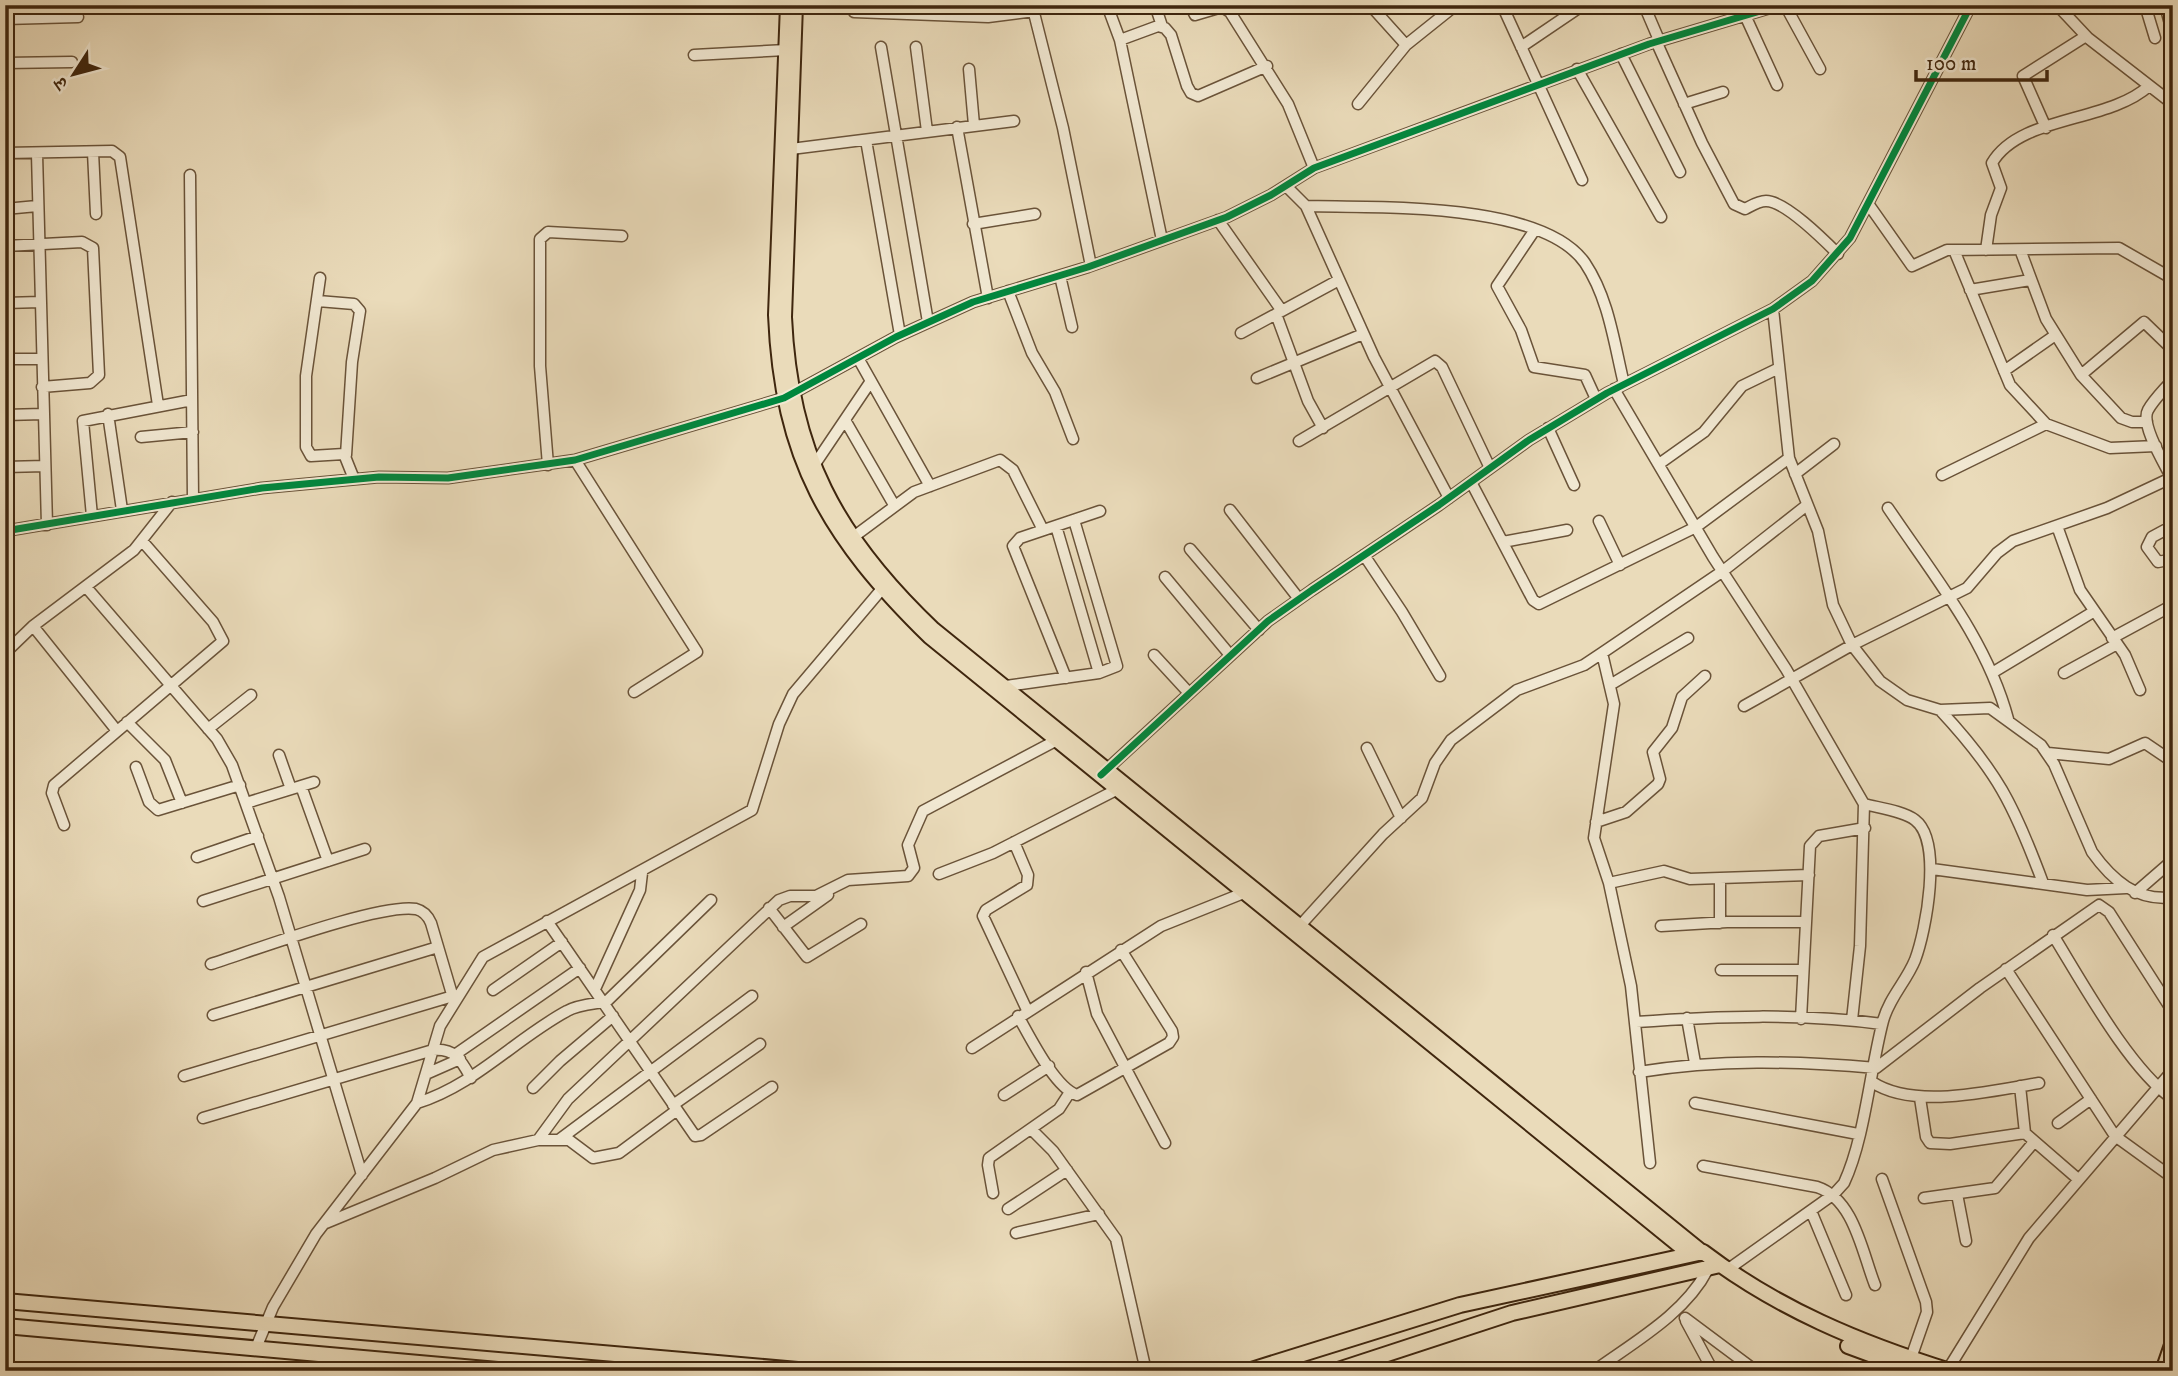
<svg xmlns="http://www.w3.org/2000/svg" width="2178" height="1376" viewBox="0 0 2178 1376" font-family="'IM FELL DW Pica','Noto Serif Devanagari',serif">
<rect width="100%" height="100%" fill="#eadbba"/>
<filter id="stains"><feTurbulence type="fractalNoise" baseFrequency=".00286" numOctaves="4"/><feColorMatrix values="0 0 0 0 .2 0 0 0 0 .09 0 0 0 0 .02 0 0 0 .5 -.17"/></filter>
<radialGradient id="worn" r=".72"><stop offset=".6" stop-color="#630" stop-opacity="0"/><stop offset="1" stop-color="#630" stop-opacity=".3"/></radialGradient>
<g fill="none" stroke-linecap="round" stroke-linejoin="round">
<!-- minor casing -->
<g stroke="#6a5339" stroke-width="13">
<path id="minor" d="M851,5L854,12L988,17L1034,11
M1032,5L1063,128L1091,266
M1107,5L1120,40L1162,240
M1155,5L1162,26
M1190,5L1195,15L1222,7L1230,12L1288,104L1314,168
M1370,5L1406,45
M1502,5L1582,180
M1644,5L1659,40
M1785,5L1820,69
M2057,5L2088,38L2173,104
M2145,5L2155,38
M2165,5L2173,35
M1744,13L1777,85
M5,19L78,17
M1120,40L1158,26L1165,28L1171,35L1187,86L1191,93L1198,96L1267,66
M1656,41L1702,143L1734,204L1745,209C1751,206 1758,201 1766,201C1785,201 1824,240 1838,254
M881,47L928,322
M916,47L927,131
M1521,47L1583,5
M1621,54L1680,172
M694,55L786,50
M5,63L72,62
M969,69L974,125
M1577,69L1661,217
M1358,104L1406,45L1456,5
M1684,104L1723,92
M957,127L988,298
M2046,128L2023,76L2086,36
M866,140L900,335
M791,149L1014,121
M93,152L96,214
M5,153L112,151L120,157L158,405
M37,154L47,525
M190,175L193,499
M1286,186L1306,206L1374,357L1449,498
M1869,205L1912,266L1947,250L2119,248L2173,279
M1306,206C1376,208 1542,201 1585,263C1609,299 1614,343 1624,384
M5,209L6,246
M5,209L37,206
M1218,220L1282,311
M973,224L1035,214
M1534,231L1497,286L1521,330L1534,367L1585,375L1596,399
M5,246L82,242L93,248L99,375L90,383L42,387
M1954,250L2010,385L2046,424L2110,448L2156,446
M1986,250L1991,215L2001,188L1992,163C2020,115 2108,123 2149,86
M2021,252L2046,319L2081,375L2121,418L2132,422H2147
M1060,276L1072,327
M320,278L306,376V447L311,456L344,454L354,479
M1970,290L2030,280
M1008,291L1032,353L1055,392L1073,439
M318,301L354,304L360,311L352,362L346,455
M5,303L40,302
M1773,309L1789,458L1818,531L1833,605L1852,645L1880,681L1907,700L1940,710L1990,708L2041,745L2054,764L2092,852C2112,880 2137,902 2173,897
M1276,314L1308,401L1323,428
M1241,333L1339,280
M858,358L930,486
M5,359H41
M2004,371L2054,336
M2081,375L2144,322L2173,350
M1257,378L1363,334
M1614,389L1713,557L1786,669L1864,804L1860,946L1852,1020
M108,414L122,510
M5,415L43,414
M845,420L894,505
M1548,428L1574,485
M141,437L193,432
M1299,441L1435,361L1442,367L1490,468
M575,460L697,652L634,692
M815,464L871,381
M1659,464L1704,432L1742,386L1777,369
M548,465L540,366V239L548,232L622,236
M5,467L45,466
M1795,474L1834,444
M1942,475L2046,424
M2171,477C2164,463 2140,424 2148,410C2154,399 2165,389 2173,379
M1471,482L1533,600L1539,604L1696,527L1789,458
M1888,508C1933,575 1987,640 2008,719
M1230,510L1299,599
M92,516L83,421L192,400
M1599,521L1620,565
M1056,526L1099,673
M2057,526L2080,590L2125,655L2140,690
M2165,530L2152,537L2147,547L2158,562L2173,559
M5,531L262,488L379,477L448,478L575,460L784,398L896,337L973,302L1088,267L1227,217L1271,195L1314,168L1649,44L1780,5
M852,538L914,492L1000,460L1013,470L1043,530
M1503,542L1567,530
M1190,549L1259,630
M1364,555L1402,612L1440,676
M1165,577L1230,655
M86,587L217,739L232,765L279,897L362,1175
M33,626L117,731
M2112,638L2173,605
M5,653L33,626L134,550L172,502
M1602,653L1614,704L1594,838L1609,883L1631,986L1650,1163
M1154,655L1189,693
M1992,673L2093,612
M2064,673L2117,644
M1066,678L1013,546L1020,538L1100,511
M1610,685L1688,638
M1006,686L1099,673L1117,666L1074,520
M1744,706L1852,645L1967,588L1997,553L2013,541L2107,508L2173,477
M1940,710C1997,771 2014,805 2043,883
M127,722L165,760L182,803
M208,729L251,695
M1367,748L1401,818
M2048,753L2109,759L2145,743L2173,762
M279,755L291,789
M136,767L149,802L158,810L240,785
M1104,772L1268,621L1312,590L1439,505L1529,440L1607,393L1773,309L1812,281L1850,238L1971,5
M301,786L328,861
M246,803L314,782
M1596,822L1626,812L1658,784L1660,779L1653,752L1672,728L1682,697L1705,676
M64,825L52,793L54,785L223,641L213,622L143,542
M1014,842L1028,875L1027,885L986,910L983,916L1027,1010
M197,857L258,836
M1932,869L2087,890L2126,888
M939,874L993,853L1118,789
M1609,883L1664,871L1690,879L1809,875
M2135,893L2173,860
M203,901L365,849
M769,908L807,957L861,924
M547,921L695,1136L701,1135L772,1087
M1720,923V878
M1661,926L1727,922H1806
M783,927L828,895
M1297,929L1383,834L1422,798L1435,763L1451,740L1517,690L1584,665L1602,653L1723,571L1807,505
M2053,935C2082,982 2130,1070 2173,1099
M211,964C252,951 380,903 416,909C424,911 428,916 431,923L454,1001
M2006,969L2115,1136L2173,1178
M1721,970H1803
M1086,972L1097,1014L1165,1143
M595,989L640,890L642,873
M493,990L562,942
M605,1003L711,900
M213,1015L438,947
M1018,1016C1030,1037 1055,1088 1077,1095L1169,1043L1173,1037L1172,1031L1121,950
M1687,1018L1695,1063
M1801,1019L1810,846L1819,836L1865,828
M1636,1022C1717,1016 1802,1013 1882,1024
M972,1048L1161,926L1246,892
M456,1054L580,968
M1639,1072C1719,1059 1795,1061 1876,1068L1980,988L2099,905L2109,912L2173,1012
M426,1074L460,1059
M184,1076L453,996
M1872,1082C1914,1110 1990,1091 2039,1083
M2020,1086L2025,1133L2078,1179
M533,1088L560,1061L613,1016
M1004,1095L1049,1066
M1920,1098L1926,1137L1930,1143L1950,1144L2025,1133
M417,1103C475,1085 515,1039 567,1011C577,1005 592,1004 604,1002
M1695,1103L1858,1134
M673,1105L760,1044
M203,1118L433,1050C455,1048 461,1060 471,1078
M2058,1123L2091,1099
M1031,1129L1053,1151L1116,1239L1146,1371
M560,1139L752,996
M538,1140H569L593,1158L619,1153L677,1110
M1703,1166L1817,1187C1854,1199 1862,1252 1875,1285
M1882,1179L1926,1302L1927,1312L1911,1358
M993,1193L988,1165L989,1158L1059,1109L1070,1092
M1957,1194L1966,1241
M1924,1198L1995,1188L2034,1142
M1008,1209L1067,1170
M1811,1211L1846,1295
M326,1223L435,1178L493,1150L538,1140L568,1099L779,900L790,896H816L848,880L908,876L914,868L908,845L923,811L1057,740
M1016,1233L1099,1214
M1727,1270L1834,1194L1844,1183C1865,1138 1870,1070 1883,1021C1889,998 1906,982 1915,960C1926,931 1943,841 1915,820C1903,811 1879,808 1864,804
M1685,1318L1756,1371
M1686,1321L1713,1371
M256,1348L273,1307L316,1234L417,1103L440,1026L483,957L752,810L779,724L793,694L881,590
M1594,1371C1634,1342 1685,1314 1708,1269
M1947,1371L2029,1238L2173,1070"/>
</g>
<!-- major casing -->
<g stroke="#3f260e" stroke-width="16">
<path id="major" d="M787,5L775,315C781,459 828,538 929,637L1690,1255
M796,5L785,317C791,452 837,537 934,629L1703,1252"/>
</g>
<!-- highway casing -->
<g stroke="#3f260e" stroke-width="18">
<path id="highway" d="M5,1301L809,1371
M5,1326L509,1371
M1848,1346L1916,1371
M1248,1371L1460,1305L1703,1252C1778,1309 1860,1343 1950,1371
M1335,1371L1512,1313L1720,1265
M2163,1371L2173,1342"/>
</g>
<!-- minor -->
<use href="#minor" stroke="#f1e8d2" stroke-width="10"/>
<!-- major -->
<use href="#major" stroke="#eadbba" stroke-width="12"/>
<!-- highway -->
<use href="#highway" stroke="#eadbba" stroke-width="14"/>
<!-- cycleway casing -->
<g stroke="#f1e8d2" stroke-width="11">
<path id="cycleway" d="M5,531L262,488L379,477L448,478L575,460L784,398L896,337L973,302L1088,267L1227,217L1271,195L1314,168L1649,44L1780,5
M1101,775L1268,621L1312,590L1439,505L1529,440L1607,393L1773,309L1812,281L1850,238L1971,5"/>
</g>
<!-- cycleway -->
<use href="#cycleway" stroke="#00873e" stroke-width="7"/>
</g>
<!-- margin -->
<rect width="2178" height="1376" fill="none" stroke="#eadbba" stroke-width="28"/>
<rect x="7" y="7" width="2164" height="1362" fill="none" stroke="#3f260e" stroke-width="3.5"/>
<rect x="14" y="14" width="2150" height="1348" fill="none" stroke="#3f260e" stroke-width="2"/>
<!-- north arrow -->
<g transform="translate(74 74) rotate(234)" stroke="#f1e8d2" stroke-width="5" paint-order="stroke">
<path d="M0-5L12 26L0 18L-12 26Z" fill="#3f260e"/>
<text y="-10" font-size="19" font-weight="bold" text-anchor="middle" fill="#3f260e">उ</text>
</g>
<!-- scale -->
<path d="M1916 70v10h131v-10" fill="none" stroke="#3f260e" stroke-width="3.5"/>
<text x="1926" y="70" font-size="21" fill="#3f260e" stroke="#f1e8d2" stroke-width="5" paint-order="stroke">100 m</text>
<rect width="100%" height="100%" filter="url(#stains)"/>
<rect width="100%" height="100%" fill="url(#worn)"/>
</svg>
